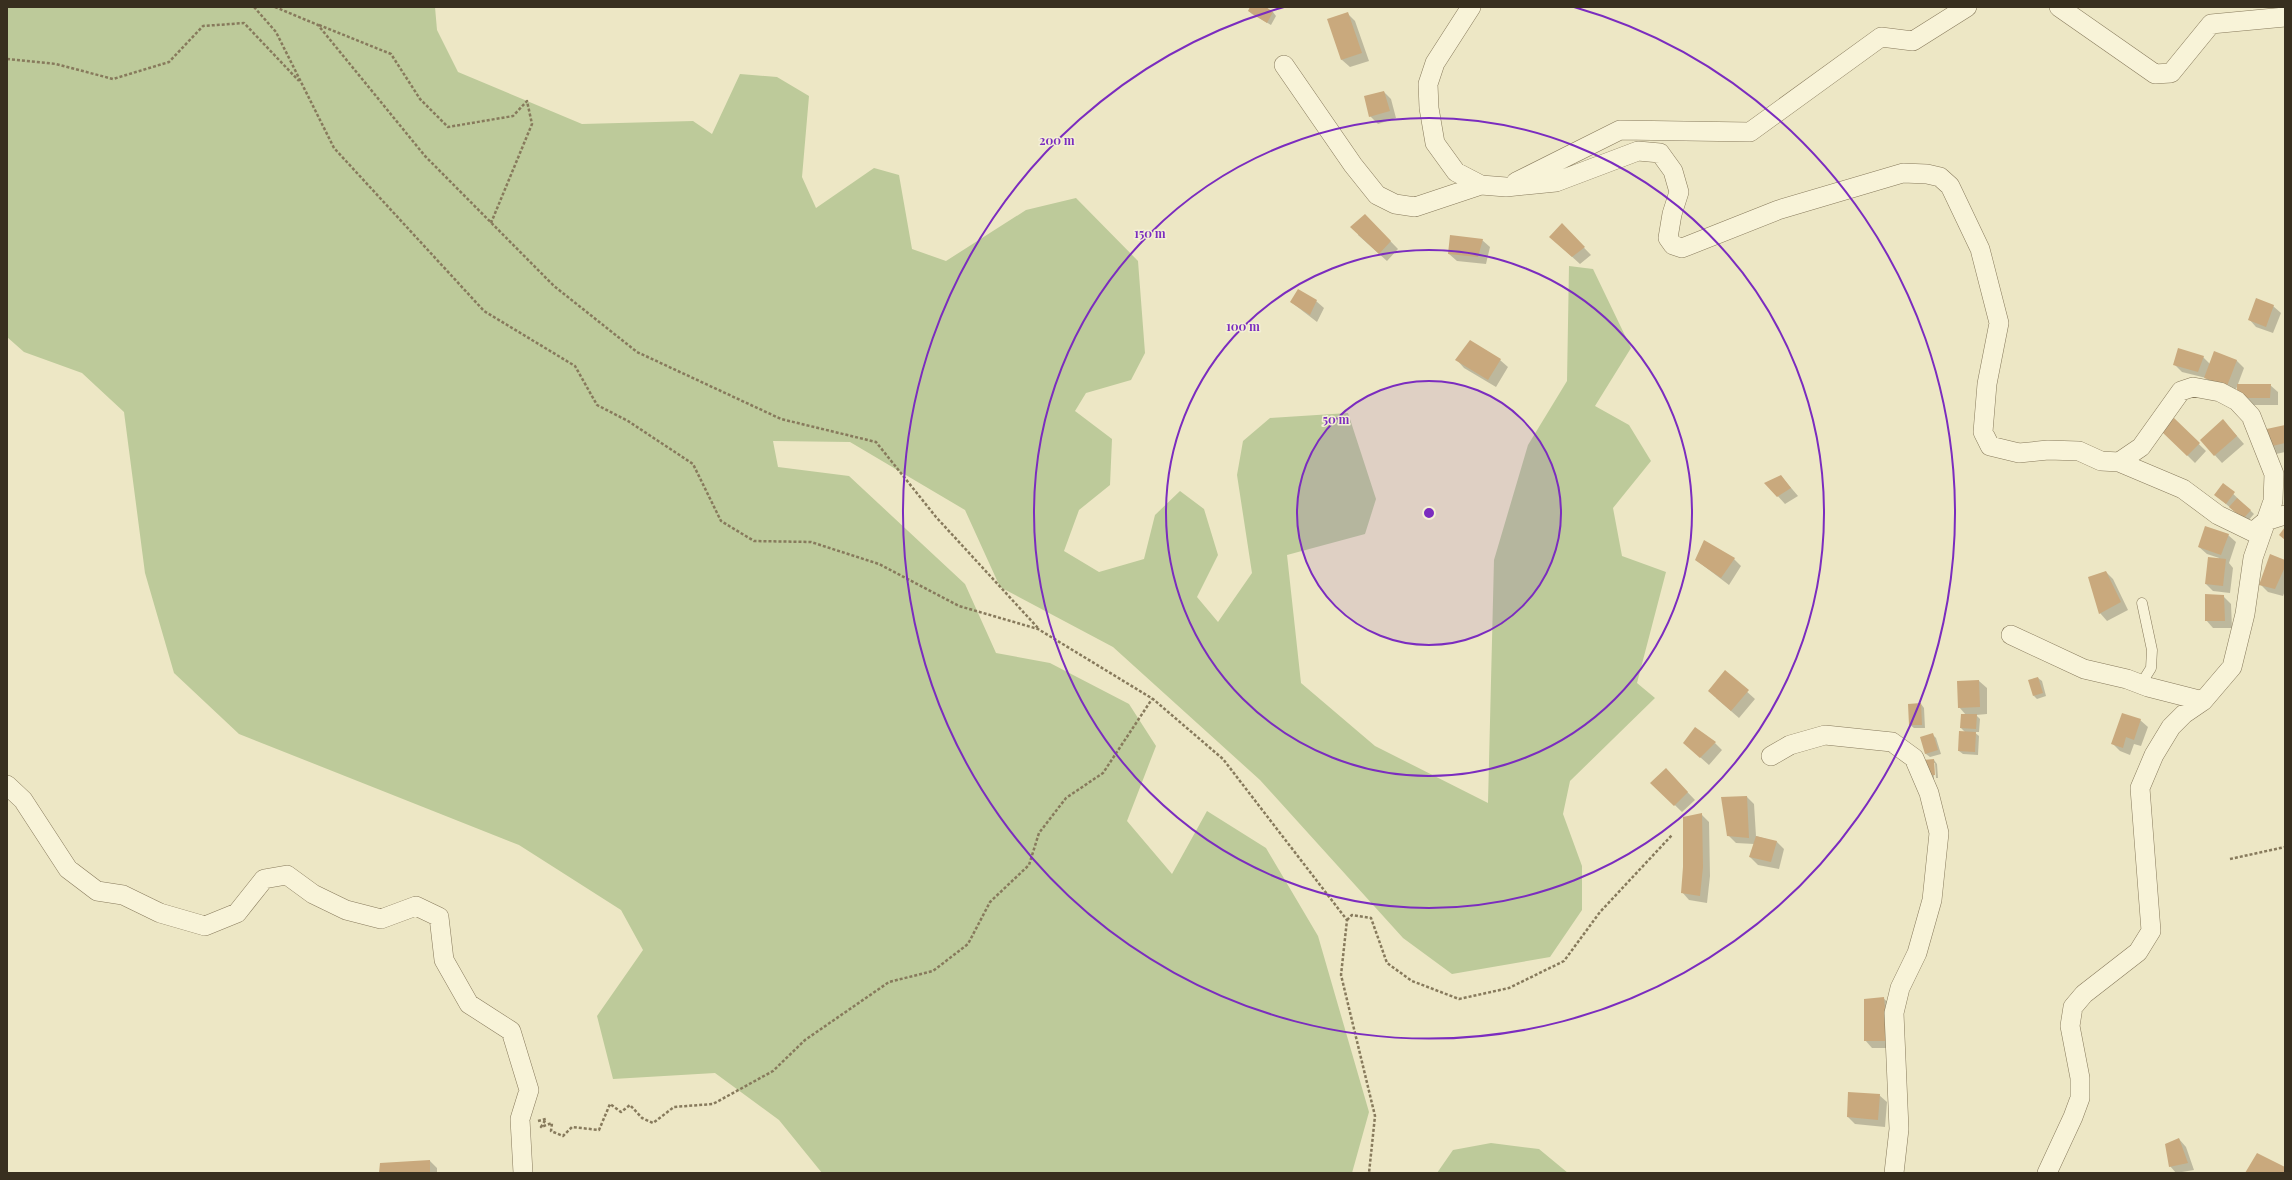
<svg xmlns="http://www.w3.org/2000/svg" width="2292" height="1180" viewBox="0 0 2292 1180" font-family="'Playfair Display',serif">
<rect width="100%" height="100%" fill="#ede7c5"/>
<!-- green -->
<path fill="#bdca9a" d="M7,7H435L437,30L458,72L582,124L693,121L712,134L740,74L777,77L809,96L802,177L816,208L874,168L899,175L912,249L946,261L1026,210L1076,198L1138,261L1145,353L1131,380L1086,393L1075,411L1112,439L1110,485L1079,510L1064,551L1099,572L1144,559L1155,515L1180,491L1204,509L1218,555L1197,597L1218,622L1252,573L1237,475L1243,441L1270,418L1348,413L1376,499L1365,534L1287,555L1301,683L1375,746L1488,803L1494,560L1528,445L1567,381L1569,266L1593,269L1631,348L1595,406L1629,425L1651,461L1613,508L1622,556L1666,572L1637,683L1655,698L1570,781L1563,814L1582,866V910L1550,957L1452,974L1403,938L1260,780L1113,647L1000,587L965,510L850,442L773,441L778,467L849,476L965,584L996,653L1050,663L1129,704L1156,746L1127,821L1172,874L1207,811L1266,848L1318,936L1369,1112L1352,1173H822L779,1120L715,1073L613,1079L597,1016L643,950L621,910L519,845L239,734L174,673L145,573L124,412L82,373L24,352L7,337Z
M1491,1143L1539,1149L1568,1173H1437L1453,1150Z"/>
<!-- shadow -->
<path fill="#0003" d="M1251,7H1264L1273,12L1276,16L1271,25L1252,14L1249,11Z
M1347,13L1355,21L1369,61L1350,67L1342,60Z
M1384,92L1391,99L1396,118L1378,124L1370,116Z
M1365,215L1398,249L1387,261L1358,235Z
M1562,225L1591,255L1580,264L1558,244Z
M1482,240L1490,247L1486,264L1457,261L1449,254Z
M1316,301L1324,308L1317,322L1291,302Z
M2273,306L2281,313L2273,333L2256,327L2249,319Z
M2203,357L2210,364L2236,360L2244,368L2235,392L2213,385L2206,378L2182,372L2174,364Z
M1457,360H1500L1508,367L1496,387L1464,368Z
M2270,385L2278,392V405H2246L2238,398Z
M2174,420L2206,451L2195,463L2163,431Z
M2285,426V452L2276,454L2269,446Z
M2230,428L2244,444L2222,463L2201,440Z
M1781,476L1798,496L1785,504L1766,483Z
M2224,485L2254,514L2247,522L2219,498Z
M2228,535L2236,542L2229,563L2233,568L2230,593L2213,591L2206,584L2219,558L2207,554L2199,547Z
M1734,559L1741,566L1729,585L1696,560Z
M2285,561V591L2283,596L2268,592L2260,584Z
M2106,572L2113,579L2128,610L2107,621L2100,613Z
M2223,596L2231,604L2232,628H2213L2206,620Z
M1725,672L1755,699L1739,718L1716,698Z
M2038,678L2042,681L2046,696L2037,699L2034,696Z
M1979,681L1987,688V714L1976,715L1980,719L1979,732H1974L1979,736L1978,755L1963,754L1959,751L1966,733L1961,728L1966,715L1959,707L1958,682Z
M1921,704L1924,708L1925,728H1914L1910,725Z
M2140,720L2148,727L2141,746L2134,744L2130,755L2120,751L2113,744Z
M1932,734L1936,738L1941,754L1930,757L1926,754L1921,738Z
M1715,743L1722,750L1709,765L1692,750Z
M1934,760L1937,764L1938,778H1936L1935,763H1933L1934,779H1928Z
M1673,777L1695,800L1682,812L1652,783Z
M1747,797L1754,804L1756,836L1777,842L1784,849L1779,869L1758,865L1750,857L1754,844L1736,843L1728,835Z
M1702,815L1709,822L1710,876L1707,903L1689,900L1682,892Z
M1883,998L1891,1005L1895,1048H1872L1865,1040Z
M1879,1095L1887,1102L1885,1127L1855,1124L1848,1117Z
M2179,1139L2186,1147L2194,1170L2176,1173L2170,1166Z
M430,1161L437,1168V1173H380Z"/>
<!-- building -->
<path fill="#c9a97d" d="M1250,7H1266L1273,12L1267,23L1248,11Z
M1348,12L1362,53L1341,60L1327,19Z
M1384,91L1390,111L1369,117L1364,96Z
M1365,214L1391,241L1379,254L1350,227Z
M1562,223L1585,247L1572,257L1549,237Z
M1450,235L1483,239L1478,257L1448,254Z
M1298,289L1317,300L1310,315L1290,302Z
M2256,298L2274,305L2266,327L2248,320Z
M1470,340L1501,359L1488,380L1455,360Z
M2178,348L2204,356L2198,372L2173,365Z
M2214,351L2237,360L2227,386L2204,378Z
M2237,384H2271L2270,398H2237Z
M2174,418L2200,443L2187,456L2161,431Z
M2223,419L2237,436L2214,456L2200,440Z
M2285,425V443L2268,447L2262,430Z
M1781,475L1791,488L1777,497L1764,483Z
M2223,483L2235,492L2226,504L2214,495Z
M2237,498L2251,510L2243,519L2229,507Z
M2205,526L2229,534L2221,555L2198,547Z
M2285,527V540L2279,535Z
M1704,540L1735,558L1721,578L1695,560Z
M2270,554L2285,560V567L2275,589L2259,585Z
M2208,557L2226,559L2223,586L2205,584Z
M2106,571L2121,602L2099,614L2088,577Z
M2205,594L2224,595L2225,621H2205Z
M1725,670L1749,690L1731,711L1708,691Z
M2038,677L2043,693L2033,696L2028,680Z
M1979,680L1980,707L1958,708L1957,681Z
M1921,703L1922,725H1909L1908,704Z
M2122,713L2141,719L2134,740L2126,737L2123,748L2111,744Z
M1961,714H1977L1976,729L1960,728Z
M1695,727L1716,742L1700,758L1683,743Z
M1959,731L1976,732L1975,752L1958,751Z
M1933,733L1938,750L1925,754L1920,737Z
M1934,759L1935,775L1923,776V760Z
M1666,768L1688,792L1674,806L1650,783Z
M1747,796L1749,838L1727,836L1721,797Z
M1702,813L1703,867L1700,896L1681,893L1683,867V817Z
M1756,836L1777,841L1771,862L1749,857Z
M1884,997L1888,1041H1864V999Z
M1848,1092L1880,1094L1878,1120L1847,1117Z
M2179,1138L2188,1163L2169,1167L2165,1144Z
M2257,1153L2285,1167V1173H2245Z
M430,1160V1173H379L380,1163Z"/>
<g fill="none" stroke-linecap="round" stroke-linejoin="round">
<!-- lane casing -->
<g stroke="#877a5c" stroke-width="11">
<path id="lane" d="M2141,684L2151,668L2152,650L2142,603"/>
</g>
<!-- street casing -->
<g stroke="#877a5c" stroke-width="20">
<path id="street" d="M1471,7L1435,63L1428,84L1429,108L1435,143L1456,172L1481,185L1506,187L1556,182L1638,151L1660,153L1673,171L1679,192L1672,214L1668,238L1673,245L1682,248L1778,210L1903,173L1927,174L1940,177L1950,186L1980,249L1999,323L1987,384L1983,432L1990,446L2019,453L2048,450L2079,451L2101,461L2119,462L2141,447L2181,391L2193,387L2220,392L2237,401L2251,416L2274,474L2273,501L2253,558L2245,614L2232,667L2203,701L2184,714L2171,727L2154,755L2140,788L2151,931L2138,952L2084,994L2073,1007L2070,1026L2080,1078V1098L2073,1117L2047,1173
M2059,7L2155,74L2171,73L2211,24L2285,17
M1284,65L1353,165L1377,195L1395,204L1415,207L1481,185
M1516,182L1620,130L1750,132L1881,37L1913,41L1967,7
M2119,462L2183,489L2218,515L2253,532L2266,521L2285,515
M2011,635L2084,669L2127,679L2148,687L2203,701
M1771,756L1790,745L1825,735L1892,742L1914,758L1929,793L1939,833L1932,900L1917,953L1900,988L1894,1013L1899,1129L1894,1173
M7,785L23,800L68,869L97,891L123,895L160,913L205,926L237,913L264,879L287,875L313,894L346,910L381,919L416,906L439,917L444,960L469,1004L511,1031L529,1090L520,1119L523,1173"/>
</g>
<!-- path -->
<path stroke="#877a5c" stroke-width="2.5" stroke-dasharray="3 2" stroke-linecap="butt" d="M254,7L276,32L334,148L484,311L575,366L597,405L628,421L693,464L721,521L754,541L811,542L879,564L959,606L1038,629L1153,699L1223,759L1347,920L1341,975L1375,1116L1369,1173
M275,7L318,25L425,156L554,286L637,352L781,419L876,442L936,517L1038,628
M319,25L391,54L420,99L448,127L513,116L527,101L532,124L491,223
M7,59L56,64L113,79L169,62L203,26L244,23L299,81
M2230,859L2285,847
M1347,920L1352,915L1371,918L1387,963L1412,981L1459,999L1509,988L1564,961L1600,912L1672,835
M538,1121L546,1119L541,1127L552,1123L551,1131L563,1136L572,1127L599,1130L610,1104L621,1112L630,1105L642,1118L653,1123L674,1107L713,1104L773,1071L805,1040L889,982L933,971L968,944L990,902L1029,865L1039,833L1066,798L1103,773L1152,699"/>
<!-- lane -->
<use href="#lane" stroke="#f8f3d8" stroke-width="10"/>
<!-- street -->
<use href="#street" stroke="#f8f3d8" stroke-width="19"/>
</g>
<!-- distance rings -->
<circle cx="1429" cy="513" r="132" fill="#7b2cbf" fill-opacity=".12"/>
<g fill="none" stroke="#7b2cbf" stroke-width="2">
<circle cx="1429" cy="513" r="132"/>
<circle cx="1429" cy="513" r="263"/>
<circle cx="1429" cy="513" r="395"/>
<path d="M1574 7A526 526 0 1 1 1284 7"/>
</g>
<circle cx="1429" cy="513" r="6" fill="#7b2cbf" stroke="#f4f0d5" stroke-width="2"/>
<g font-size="12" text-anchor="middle" font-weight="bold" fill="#7b2cbf" stroke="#f4f0d5" stroke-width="3" stroke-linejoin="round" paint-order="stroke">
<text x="1057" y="145">200 m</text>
<text x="1150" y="238">150 m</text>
<text x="1243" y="331">100 m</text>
<text x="1336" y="424">50 m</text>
</g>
<!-- border -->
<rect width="2292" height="1180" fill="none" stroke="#382f1f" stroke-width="16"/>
</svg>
